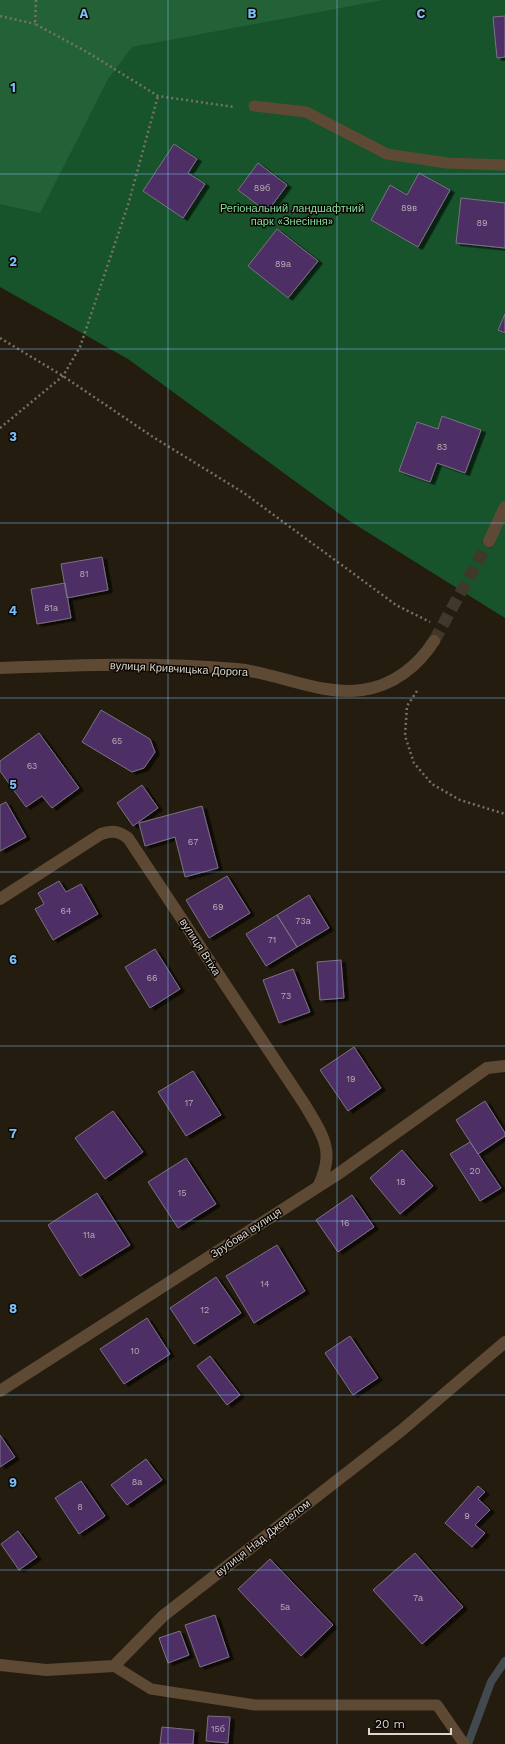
<svg xmlns="http://www.w3.org/2000/svg" width="505" height="1744" viewBox="0 0 505 1744" font-family="'Work Sans',sans-serif">
<defs>
<filter id="shadow"><feDropShadow dx="4.5" dy="2.5" stdDeviation="0" flood-color="#0009"/></filter>
</defs>
<rect width="100%" height="100%" fill="#241c0e"/>
<!-- green -->
<path fill="#17532b" d="M0,0H505V618L348,520L128,359L0,287Z"/>
<!-- forest -->
<path fill="#236237" d="M0,0H383L132,47L108,79L40,213L0,204Z"/>
<g fill="none" stroke-linecap="round" stroke-linejoin="round">
<!-- stream -->
<path stroke="#424a50" stroke-width="8" d="M468,1744L491,1682L505,1661"/>
</g>
<!-- building -->
<path fill="#4e2f65" stroke="#7a7182" filter="url(#shadow)" d="M505,16V57L497,58L493,17Z
M174,144L197,159L188,173L205,184L183,218L143,191Z
M258,163L287,185L267,212L238,190Z
M419,173L450,190L418,247L371,220L390,185L407,195Z
M461,198L505,203V248L456,243Z
M277,229L318,261L288,298L248,266Z
M505,314V333L498,330Z
M442,416L481,430L465,473L437,463L430,482L399,471L417,422L438,429Z
M102,557L108,590L67,598L61,564Z
M65,583L71,618L37,624L31,589Z
M101,710L150,739L155,752L144,768L132,772L82,742Z
M39,733L79,788L52,808L42,796L26,807L0,771V761Z
M142,785L158,808L133,826L117,803Z
M6,802L26,837L0,851V805Z
M202,806L218,868L185,877L175,837L145,846L139,823Z
M227,876L250,913L209,938L186,900Z
M59,881L66,892L81,884L98,914L53,940L35,909L44,904L38,893Z
M309,895L329,928L297,947L277,915Z
M277,915L297,947L266,966L246,934Z
M155,949L180,989L150,1008L125,967Z
M341,960L344,998L320,1000L317,962Z
M293,969L310,1012L279,1023L263,980Z
M354,1047L381,1088L348,1111L320,1070Z
M193,1071L221,1115L186,1136L158,1092Z
M485,1101L505,1133V1136L478,1154L456,1120Z
M113,1111L143,1152L105,1179L75,1138Z
M470,1142L501,1188L480,1201L450,1154Z
M402,1150L433,1186L400,1214L370,1178Z
M186,1158L216,1204L178,1228L148,1182Z
M97,1193L130,1245L80,1276L48,1225Z
M352,1195L374,1227L338,1252L316,1220Z
M277,1245L305,1291L254,1323L226,1276Z
M216,1277L241,1313L194,1344L170,1308Z
M147,1318L170,1354L124,1384L100,1349Z
M350,1336L378,1378L353,1395L325,1353Z
M210,1356L240,1395L227,1405L197,1366Z
M0,1435L15,1457L0,1467Z
M146,1459L162,1480L127,1505L111,1485Z
M81,1481L105,1516L79,1534L55,1498Z
M478,1486L485,1492L478,1499L490,1510L475,1525L485,1533L472,1547L445,1523Z
M18,1531L37,1557L19,1570L1,1544Z
M415,1553L463,1607L422,1644L373,1590Z
M270,1559L333,1625L301,1656L238,1589Z
M215,1615L229,1657L200,1667L185,1625Z
M180,1631L189,1655L168,1663L159,1638Z
M208,1716L230,1717L228,1743L206,1741Z
M162,1727L194,1730L193,1744H160Z"/>
<g fill="none" stroke-linecap="round" stroke-linejoin="round">
<!-- street-tunnel -->
<path stroke="#40382b" stroke-width="12" stroke-dasharray="12 6" stroke-linecap="butt" d="M434,641L489,541"/>
<!-- path -->
<path stroke="#787166" stroke-width="2.5" stroke-dasharray="2 3" stroke-linecap="butt" d="M36,0L35,24L87,52L158,96L234,107
M0,16L35,24
M0,338L63,376L153,437L244,493L396,605L430,622
M0,428L63,376L80,347L128,205L158,96
M417,691L407,706L405,736L414,763L432,784L460,800L505,814"/>
<!-- lane -->
<path stroke="#5e4a34" stroke-width="11" d="M254,106L306,112L387,154L447,163L505,165
M114,1666L151,1689L255,1705H437L464,1744"/>
<!-- street -->
<path stroke="#5e4a34" stroke-width="12" d="M489,541L505,507
M0,668C78,665 158,662 237,669C278,673 320,696 362,690C393,686 418,666 434,641
M0,899L101,834C112,830 118,831 128,838L305,1105C323,1136 336,1151 318,1187
M0,1391L338,1174L487,1068L505,1066
M0,1665L46,1670L114,1666L163,1616L402,1430L505,1342"/>
</g>
<!-- grid -->
<path fill="none" stroke="#79bff8" stroke-width="1" stroke-opacity="0.55" d="M168,0V1744M337,0V1744M0,174H505M0,349H505M0,523H505M0,698H505M0,872H505M0,1046H505M0,1221H505M0,1395H505M0,1570H505"/>
<g text-anchor="middle" dominant-baseline="central" stroke-width="3" stroke-linejoin="round" paint-order="stroke">
<!-- number labels -->
<g font-size="9" fill="#b8acb3">
<text x="262" y="188">89б</text>
<text x="409" y="208">89в</text>
<text x="482" y="223">89</text>
<text x="283" y="264">89а</text>
<text x="442" y="447">83</text>
<text x="84" y="574">81</text>
<text x="51" y="608">81а</text>
<text x="117" y="741">65</text>
<text x="32" y="766">63</text>
<text x="193" y="842">67</text>
<text x="218" y="907">69</text>
<text x="66" y="911">64</text>
<text x="303" y="921">73а</text>
<text x="272" y="940">71</text>
<text x="152" y="978">66</text>
<text x="286" y="996">73</text>
<text x="351" y="1079">19</text>
<text x="189" y="1103">17</text>
<text x="475" y="1171">20</text>
<text x="401" y="1182">18</text>
<text x="182" y="1193">15</text>
<text x="345" y="1223">16</text>
<text x="89" y="1235">11а</text>
<text x="265" y="1284">14</text>
<text x="205" y="1310">12</text>
<text x="135" y="1351">10</text>
<text x="137" y="1482">8а</text>
<text x="80" y="1507">8</text>
<text x="467" y="1516">9</text>
<text x="418" y="1598">7а</text>
<text x="285" y="1607">5а</text>
<text x="218" y="1729">15б</text>
</g>
<!-- park labels -->
<g font-size="11" fill="#86de9c" stroke="#0b0703">
<text x="292" y="208">Регіональний ландшафтний<tspan x="292" dy="13">парк «Знесіння»</tspan></text>
</g>
<!-- street labels -->
<g font-size="11" fill="#dcd6cd" stroke="#0b0703">
<text transform="translate(179 669) rotate(3)">вулиця Кривчицька Дорога</text>
<text transform="translate(200 947) rotate(57)">вулиця Втіха</text>
<text transform="translate(246 1233) rotate(-33)">Зрубова вулиця</text>
<text transform="translate(263 1538) rotate(-38)">вулиця Над Джерелом</text>
</g>
</g>
<g font-size="13" text-anchor="middle" font-weight="bold" fill="#79bff8" stroke="#0b0703" stroke-width="3" stroke-linejoin="round" paint-order="stroke">
<text x="84" y="18">A</text>
<text x="252" y="18">B</text>
<text x="421" y="18">C</text>
<text x="13" y="92">1</text>
<text x="13" y="266">2</text>
<text x="13" y="441">3</text>
<text x="13" y="615">4</text>
<text x="13" y="789">5</text>
<text x="13" y="964">6</text>
<text x="13" y="1138">7</text>
<text x="13" y="1313">8</text>
<text x="13" y="1487">9</text>
</g>
<!-- scale -->
<path d="M369 1728v6h82v-6" fill="none" stroke="#dcd6cd" stroke-width="2"/>
<text x="375" y="1728" font-size="12" fill="#dcd6cd" stroke="#0b0703" stroke-width="3" paint-order="stroke">20 m</text>
</svg>
